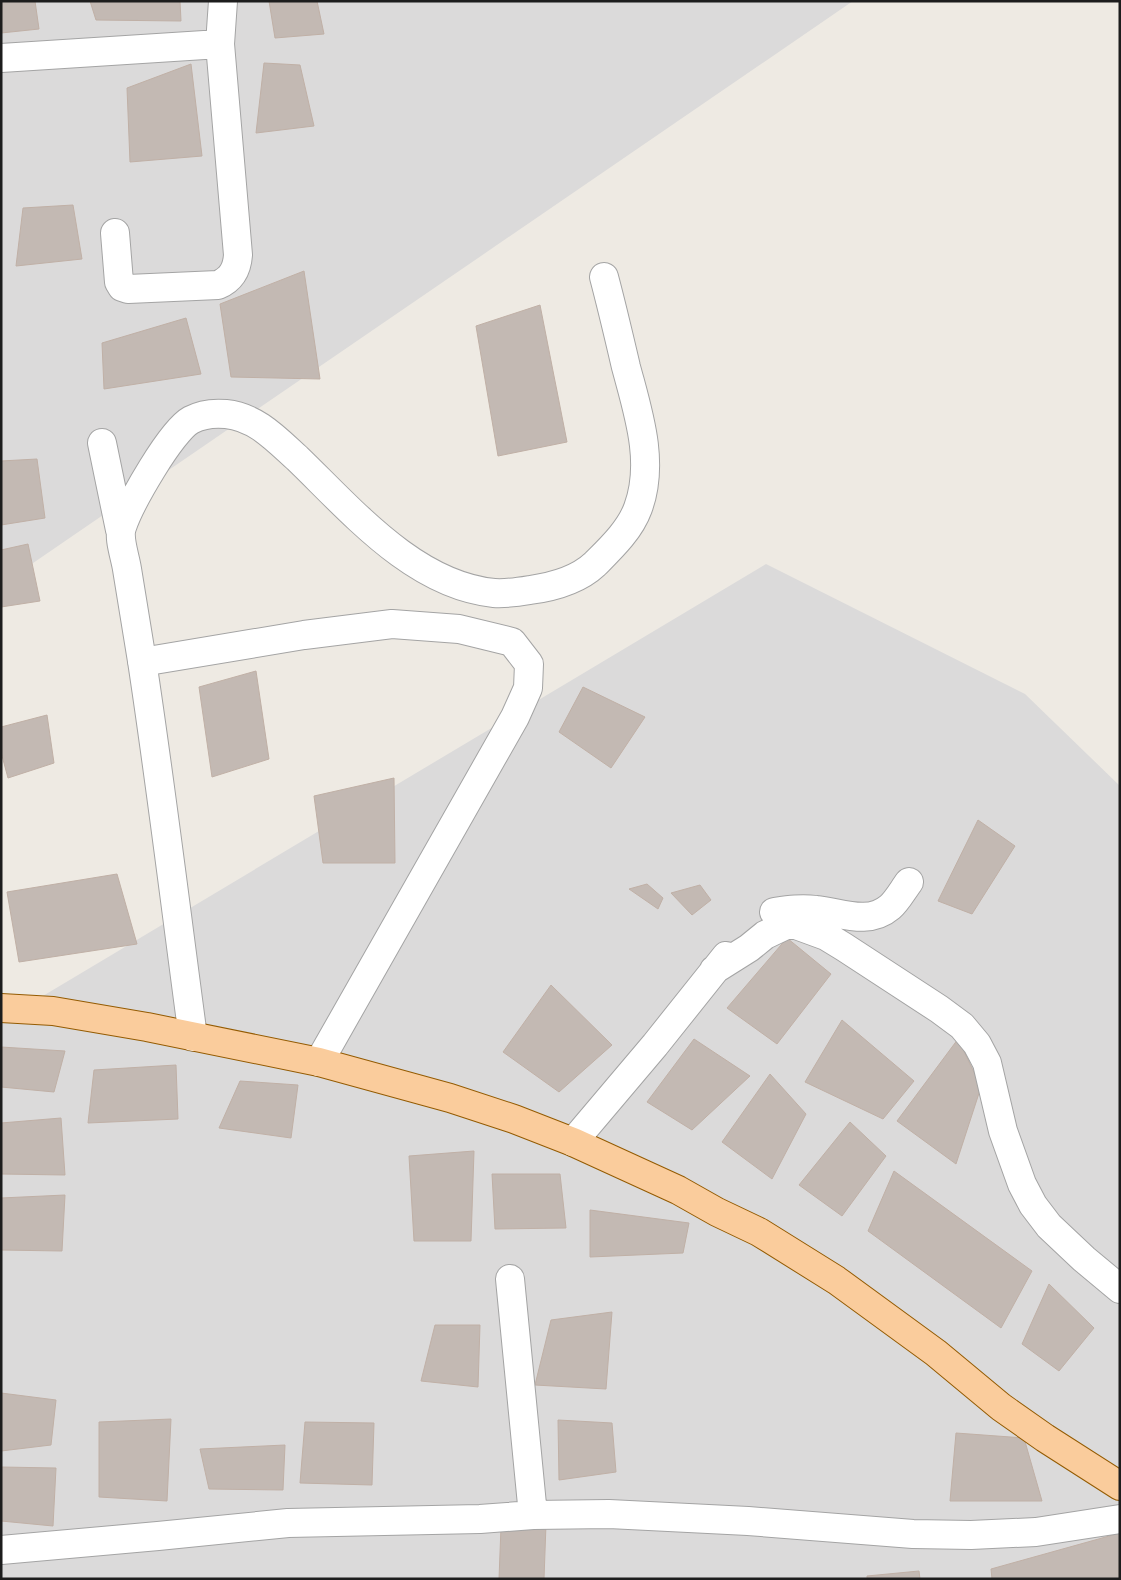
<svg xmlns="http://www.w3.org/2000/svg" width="1121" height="1580" viewBox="0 0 1121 1580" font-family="Rubik,sans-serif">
<rect width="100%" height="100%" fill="#eeeae3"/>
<!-- residential -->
<path fill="#dbdada" d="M1,1H853L1,585Z
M766,564L1025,694L1120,786V1579H1V1021Z"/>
<!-- building -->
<path fill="#c3b9b3" stroke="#c0b0a6" d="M2,1H35L39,29L1,33Z
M90,1H180L181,21L96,20Z
M269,1H317L324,34L275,38Z
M264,63L300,65L314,126L256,133Z
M191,64L202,156L130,162L127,88Z
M73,205L82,259L16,266L23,208Z
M304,271L320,379L231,377L220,304Z
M540,305L567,442L498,456L476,326Z
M186,318L201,374L104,389L102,343Z
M37,459L45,518L1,525V461Z
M28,544L40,601L1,607V550Z
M256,671L269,759L212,777L199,687Z
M583,687L645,717L611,768L559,732Z
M47,715L54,763L8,778L1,752V727Z
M394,778L395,863H323L314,796Z
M978,820L1015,846L972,914L938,901Z
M117,874L137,944L19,962L7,892Z
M647,884L663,898L658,909L629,889Z
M700,885L711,900L692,915L671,893Z
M787,938L831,974L777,1044L727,1008Z
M551,985L612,1045L559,1092L503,1052Z
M842,1020L914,1081L883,1119L805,1082Z
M694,1039L750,1076L692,1130L647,1102Z
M958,1039L981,1087L956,1164L897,1121Z
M1,1047L65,1051L54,1092L1,1087Z
M176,1065L178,1119L88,1123L94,1070Z
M770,1074L806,1114L772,1179L722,1142Z
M240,1081L298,1085L291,1138L219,1128Z
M61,1118L65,1175L1,1174V1123Z
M850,1122L886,1156L842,1216L799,1185Z
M474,1151L471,1241H414L409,1156Z
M894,1171L1032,1271L1001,1328L868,1231Z
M492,1174H560L566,1228L495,1229Z
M65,1195L62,1251L1,1250V1198Z
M590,1210L689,1223L683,1253L590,1257Z
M1049,1284L1094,1328L1059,1371L1022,1344Z
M612,1312L606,1389L535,1385L551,1320Z
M435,1325H480L478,1387L421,1381Z
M1,1393L56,1400L51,1445L1,1451Z
M171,1419L167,1501L99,1497V1422Z
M558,1420L612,1423L616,1472L559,1480Z
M305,1422L374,1423L372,1485L300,1483Z
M956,1433L1024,1438L1042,1501H950Z
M285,1445L283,1490L209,1489L200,1449Z
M1,1467L56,1468L53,1526L1,1521Z
M546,1524L544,1579H499L501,1527Z
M1120,1533L1119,1579H992L991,1569Z
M919,1571L920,1579H867V1576Z"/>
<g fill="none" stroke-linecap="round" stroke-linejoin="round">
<!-- minor casing -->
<g stroke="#a4a4a4" stroke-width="30">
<path id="minor" d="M220,44L223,1
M1,58L220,44L238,255C237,269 232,279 218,285L128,289L122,287L119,282L115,233
M102,443L120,530
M142,662L304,635L392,624L459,629L512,642L529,664L528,688L515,717L319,1062
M774,912C788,910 801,908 816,910C840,912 868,926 890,907C897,901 903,890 909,882
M714,970L749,948L765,935L786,925H796L826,936L844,947L939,1009L962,1026L977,1044L987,1063L1003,1131L1022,1184L1033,1205L1049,1226L1084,1259L1120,1289
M193,1037C176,911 161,786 142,661C137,630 132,599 127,569C125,556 118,538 122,527C130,503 171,431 191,420C202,414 215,413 226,414C256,417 276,439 297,458C352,511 414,585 494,593C506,594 518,592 530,590C552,587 578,580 595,564C611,548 630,530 638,508C655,462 638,412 626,367C619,337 612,307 604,277
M573,1142L655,1045L726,956
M510,1279L533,1515
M1,1550L158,1536L288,1523L480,1519L533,1515L609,1514L748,1521L913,1534L971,1535L1036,1532L1120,1519"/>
</g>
<!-- major casing -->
<g stroke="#945b02" stroke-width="30">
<path id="major" d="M1,1008L53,1011L147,1027L319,1062L450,1098L514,1119L573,1142L678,1190L717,1212L759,1232L836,1280L936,1353L1001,1407L1045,1438L1120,1486"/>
</g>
<!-- minor -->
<use href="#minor" stroke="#fff" stroke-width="28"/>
<!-- major -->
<use href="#major" stroke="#facc9c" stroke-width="28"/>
</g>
<!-- border -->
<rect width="1121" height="1580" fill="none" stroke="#1d1d1d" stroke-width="5"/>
</svg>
